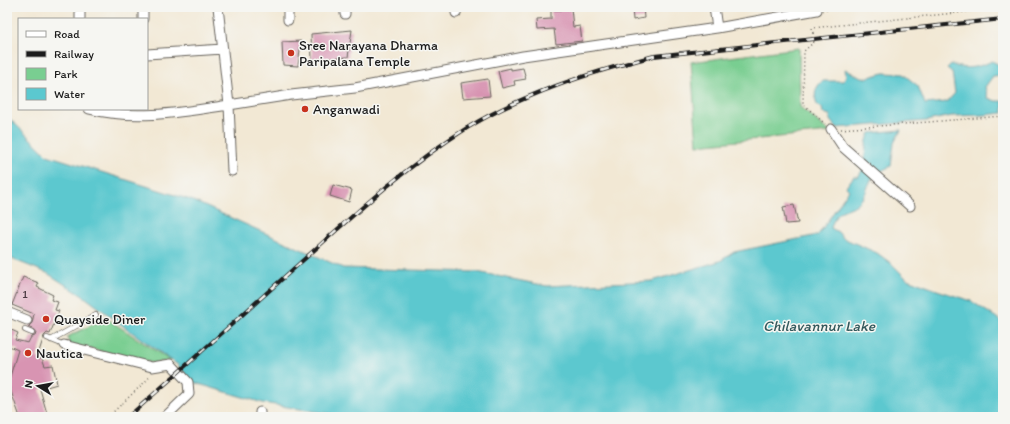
<svg xmlns="http://www.w3.org/2000/svg" width="1010" height="424" viewBox="0 0 1010 424" font-family="Itim,sans-serif">
<rect width="100%" height="100%" fill="#f6f6f2"/>
<filter id="ink" filterUnits="userSpaceOnUse"><feTurbulence type="fractalNoise" baseFrequency=".025" numOctaves="2"/><feDisplacementMap in="SourceGraphic" scale="8" xChannelSelector="R" yChannelSelector="G"/><feConvolveMatrix kernelMatrix="1 2 1 2 8 2 1 2 1" color-interpolation-filters="sRGB"/></filter>
<filter id="wash" filterUnits="userSpaceOnUse"><feTurbulence type="fractalNoise" baseFrequency=".012" numOctaves="4" result="noise"/><feDisplacementMap in="SourceGraphic" scale="16" xChannelSelector="R" yChannelSelector="G"/><feGaussianBlur stdDeviation="0.9" result="paint"/><feColorMatrix in="noise" values="0 0 0 0 0 0 0 0 0 0 0 0 0 0 0 0 0 1.4 0 .05"/><feComposite in="paint" operator="in"/></filter>
<g filter="url(#wash)">
<rect width="100%" height="100%" fill="#f2e8d4"/>
<!-- green -->
<path fill="#79ce91" stroke="#4a7556" d="M799,48L800,107L830,132L697,145L691,62Z
M106,318L171,361L152,363L69,344L67,337Z"/>
<!-- water -->
<path fill="#5bc8cf" stroke="#3c7276" d="M992,61L1003,67V75L993,76L985,87L988,98L996,101H1003V113L984,115L952,116L926,121L836,128L830,120V115L823,113L822,108L817,105C814,96 814,87 823,81H843L846,76L845,69L854,74L865,78L884,73L903,74L918,86L925,104L947,102L955,93L952,72L947,68L951,64C964,71 980,67 992,61Z
M7,116L47,155L191,200L343,268L477,272L547,286L652,281L720,261L734,252L818,235L849,190L846,187L854,176L858,177C869,163 862,147 870,133L901,130L894,143L891,166C885,169 874,174 871,180C867,187 866,195 861,200C849,214 837,204 831,228L838,232L843,238L877,253L892,264L907,279L937,290L971,301L1003,322V417H349L263,403L192,382L178,365L130,331L86,298L47,273L7,257Z"/>
<g id="blocks">
<!-- building -->
<path fill="#d894b2" d="M632,7H643L644,18L633,20Z
M562,8H571L573,27L580,26L582,41L556,44L554,29L537,30L536,20L551,19V10H562Z
M352,30L348,57L312,60L311,34Z
M301,41L298,66L283,65L282,42Z
M511,68V70L523,68L526,79L514,81L515,85L502,88L498,71Z
M488,79L490,96L463,98L461,83Z
M333,185L352,190L349,202L330,196Z
M794,205L798,223L786,224L783,207Z
M23,277L39,283L37,287L53,295L51,300L58,302L55,310L59,311L50,334L47,333L44,336L37,358H42L45,366L53,365L57,384L40,389L48,417H20L8,383L18,350L7,345V328L18,333L15,340L28,343L31,337L35,336L36,333L34,330L28,327L32,323L34,314L12,305Z"/>
</g>
</g>
<g filter="url(#ink)">
<use href="#blocks" fill-opacity="0" stroke="#67635c" stroke-width="1"/>
<g fill="none" stroke-linecap="round" stroke-linejoin="round">
<!-- lane casing -->
<g stroke="#67635c" stroke-width="6">
<path id="lane" d="M25,330L32,333
M47,338L64,345
M51,340L96,315"/>
</g>
<!-- street casing -->
<g stroke="#67635c" stroke-width="11">
<path id="street" d="M80,7V19
M143,7V19
M288,7V20
M345,7V14
M714,7L717,28
M456,13L457,7
M147,54L223,49
M89,109C135,121 183,112 229,105L218,7
M831,129L843,147L910,206
M232,171L229,105L291,95L355,88L523,56L717,28L817,10
M7,312L27,320
M64,345L152,367L171,364L188,382L189,394L165,417
M260,412V417"/>
</g>
<!-- path -->
<path stroke="#67635c" stroke-width="1.5" stroke-dasharray="1 3" stroke-linecap="butt" d="M826,9L850,7
M813,33L812,28L1003,8
M814,42L804,51L803,104L825,124
M841,129L1003,116
M108,417L151,376"/>
<!-- lane -->
<use href="#lane" stroke="#fff" stroke-width="4.5"/>
<!-- street -->
<use href="#street" stroke="#fff" stroke-width="9"/>
<!-- rail casing -->
<g stroke="#1c1c1c" stroke-width="4">
<path id="rail" d="M128,417C186,366 243,314 300,263C353,215 406,166 467,128C525,93 589,73 654,56L1003,19"/>
</g>
<!-- rail -->
<use href="#rail" stroke="#f6f6f2" stroke-width="2.5" stroke-dasharray="8" stroke-linecap="butt"/>
<!-- path-bridge -->
<path stroke="#67635c" stroke-width="1.5" stroke-dasharray="1 3" stroke-linecap="butt" d="M813,33L814,42"/>
</g>
</g>
<!-- markers -->
<g fill="#c8321e" stroke="#f6f6f2" stroke-width="1.5">
<circle cx="291" cy="53" r="4"/>
<circle cx="305" cy="109" r="4"/>
<circle cx="46" cy="319" r="4"/>
<circle cx="28" cy="353" r="4"/>
</g>
<g text-anchor="middle" dominant-baseline="central" stroke-width="3" stroke-linejoin="round" paint-order="stroke">
<!-- number labels -->
<g font-size="12" fill="#4b3a42">
<text x="25" y="294">1</text>
</g>
<!-- poi labels -->
<g font-size="14" fill="#1c1c1c" stroke="#f6f6f2" text-anchor="start">
<text x="299" y="45">Sree Narayana Dharma<tspan x="299" dy="16">Paripalana Temple</tspan></text>
<text x="313" y="109">Anganwadi</text>
<text x="54" y="319">Quayside Diner</text>
<text x="36" y="353">Nautica</text>
</g>
<!-- water labels -->
<g font-size="15" font-style="italic" fill="#32585b" stroke="#f6f6f2">
<text x="819" y="326">Chilavannur Lake</text>
</g>
</g>
<!-- margin -->
<rect width="1010" height="424" fill="none" stroke="#f6f6f2" stroke-width="24"/>
<!-- legend -->
<rect x="18" y="18" width="130" height="92" fill="#f6f6f2" stroke="#9f9f9c"/>
<rect x="26" y="31" width="20" height="6" fill="#ffffff" stroke="#9f9f9c"/>
<text x="54" y="38" font-size="12" fill="#1c1c1c">Road</text>
<rect x="26" y="51" width="20" height="6" fill="#1c1c1c" stroke="#9f9f9c"/>
<text x="54" y="58" font-size="12" fill="#1c1c1c">Railway</text>
<rect x="26" y="68" width="20" height="12" fill="#79ce91" stroke="#9f9f9c"/>
<text x="54" y="78" font-size="12" fill="#1c1c1c">Park</text>
<rect x="26" y="88" width="20" height="12" fill="#5bc8cf" stroke="#9f9f9c"/>
<text x="54" y="98" font-size="12" fill="#1c1c1c">Water</text>
<!-- north arrow -->
<g transform="translate(38 386) rotate(281)" stroke="#f6f6f2" stroke-width="3" paint-order="stroke">
<path d="M0-3L7 15L0 10L-7 15Z" fill="#1c1c1c"/>
<text y="-6" font-size="11" font-weight="bold" text-anchor="middle" fill="#1c1c1c">N</text>
</g>
</svg>
